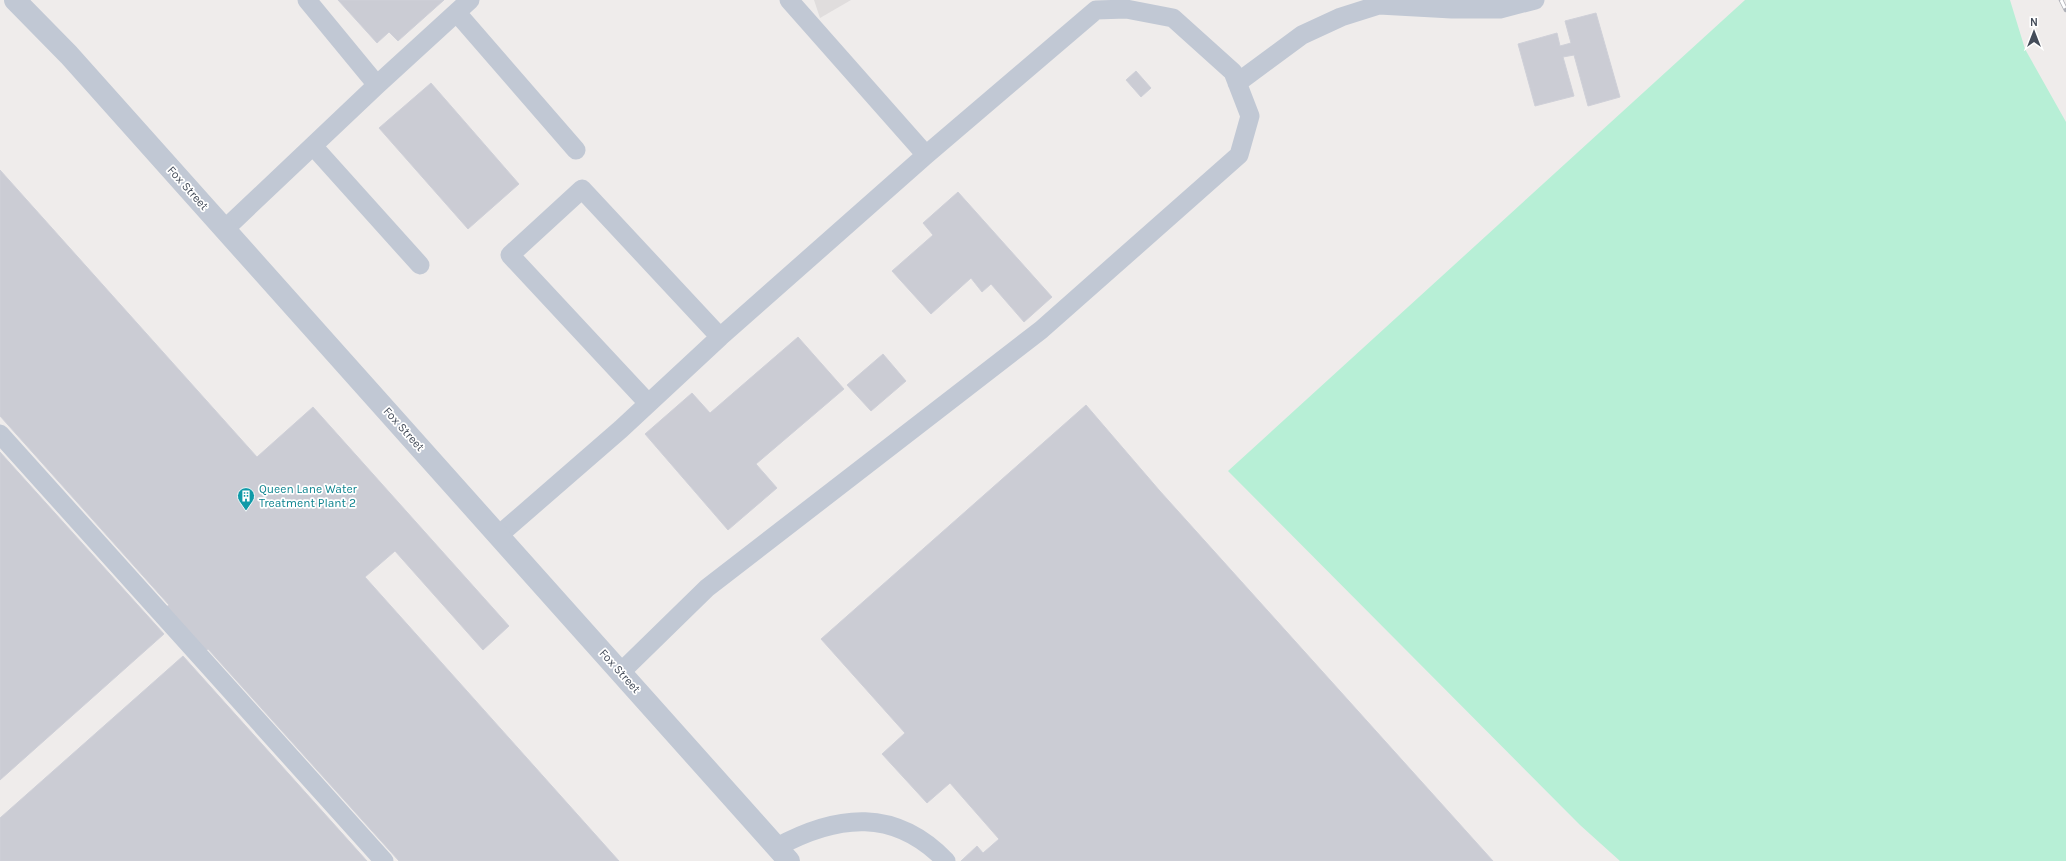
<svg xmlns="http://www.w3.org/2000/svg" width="2066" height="861" viewBox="0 0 2066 861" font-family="Karla,sans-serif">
<rect width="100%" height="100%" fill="#efeceb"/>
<!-- education -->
<path fill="#e0dddd" d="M814,0H851L820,18Z"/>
<!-- green -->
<path fill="#b7efd6" d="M1745,0H2010L2025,49L2066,122V861H1620L1580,825L1228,471Z"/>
<!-- building -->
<path fill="#cbccd4" stroke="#cfd0d8" d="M338,0H444L398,41L389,32L377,43Z
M1596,13L1620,97L1588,106L1574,55L1563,57L1574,96L1535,106L1518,44L1557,33L1560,46L1571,43L1565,21Z
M1136,71L1151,88L1141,97L1126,80Z
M431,83L519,184L468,229L379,128Z
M0,170L257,457L313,407L509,626L483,650L395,551L365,577L619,861H399L208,649L204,652L165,608L169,605L0,416Z
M958,192L1052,297L1024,322L991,284L982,292L971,278L931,314L892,271L933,235L923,223Z
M798,337L844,389L756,464L777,488L728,530L645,434L692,393L710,413Z
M883,354L906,381L871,411L847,385Z
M1086,405L1159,490L1493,861H961L977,846L983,853L999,839L950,783L927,803L882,754L905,733L821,639Z
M0,452L164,634L0,780Z
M183,656L367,861H0V818Z"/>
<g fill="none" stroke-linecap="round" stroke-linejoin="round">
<!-- service -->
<path stroke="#c1c8d4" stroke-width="19" d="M307,0L377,85
M789,0L926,155
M457,13L576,150
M1237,83L1302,35L1341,17L1379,5L1452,9H1500L1535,0
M313,146L420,265
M225,229L377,85L470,0
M0,434L384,861
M499,535L621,429L720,337L582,189L510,255L648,403
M621,672L707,588L1041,330L1239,155L1250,116L1233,72L1173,18L1126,9L1096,10L926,155L720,337
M777,847C838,814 895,808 946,861"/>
<!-- tertiary -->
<path stroke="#c1c8d4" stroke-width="22" d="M15,0L69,55L789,861"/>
<!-- rail casing -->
<g stroke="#adafb7" stroke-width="4.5">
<path id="rail" d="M2061,0L2066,10"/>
</g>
<!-- rail -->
<use href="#rail" stroke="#fff" stroke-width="3" stroke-dasharray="9" stroke-linecap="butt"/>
</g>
<!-- icons -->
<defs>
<g id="building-pin" transform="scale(0.9)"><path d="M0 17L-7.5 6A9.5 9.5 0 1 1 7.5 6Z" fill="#0f9aa8" stroke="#fff"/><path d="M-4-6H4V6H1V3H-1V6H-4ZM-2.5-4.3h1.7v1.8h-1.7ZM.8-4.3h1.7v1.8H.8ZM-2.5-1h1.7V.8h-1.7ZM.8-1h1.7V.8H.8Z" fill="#fff"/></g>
</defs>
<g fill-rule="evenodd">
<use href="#building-pin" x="246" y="496"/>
</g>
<g text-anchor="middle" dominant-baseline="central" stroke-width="3.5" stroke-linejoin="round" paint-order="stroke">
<!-- street labels -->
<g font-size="12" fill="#444c59" stroke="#fff">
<text transform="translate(188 188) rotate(48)">Fox Street</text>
<text transform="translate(404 429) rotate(48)">Fox Street</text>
<text transform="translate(620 671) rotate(48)">Fox Street</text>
</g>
<!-- culture labels -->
<g font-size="12" fill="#0d838f" stroke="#fff" text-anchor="start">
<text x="259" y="489">Queen Lane Water<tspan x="259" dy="14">Treatment Plant 2</tspan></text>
</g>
</g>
<!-- north arrow -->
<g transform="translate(2034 32)" stroke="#ffffff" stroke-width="3" paint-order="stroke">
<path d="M0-3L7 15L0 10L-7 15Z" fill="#444c59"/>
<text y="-6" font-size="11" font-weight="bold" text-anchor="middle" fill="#444c59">N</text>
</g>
</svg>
